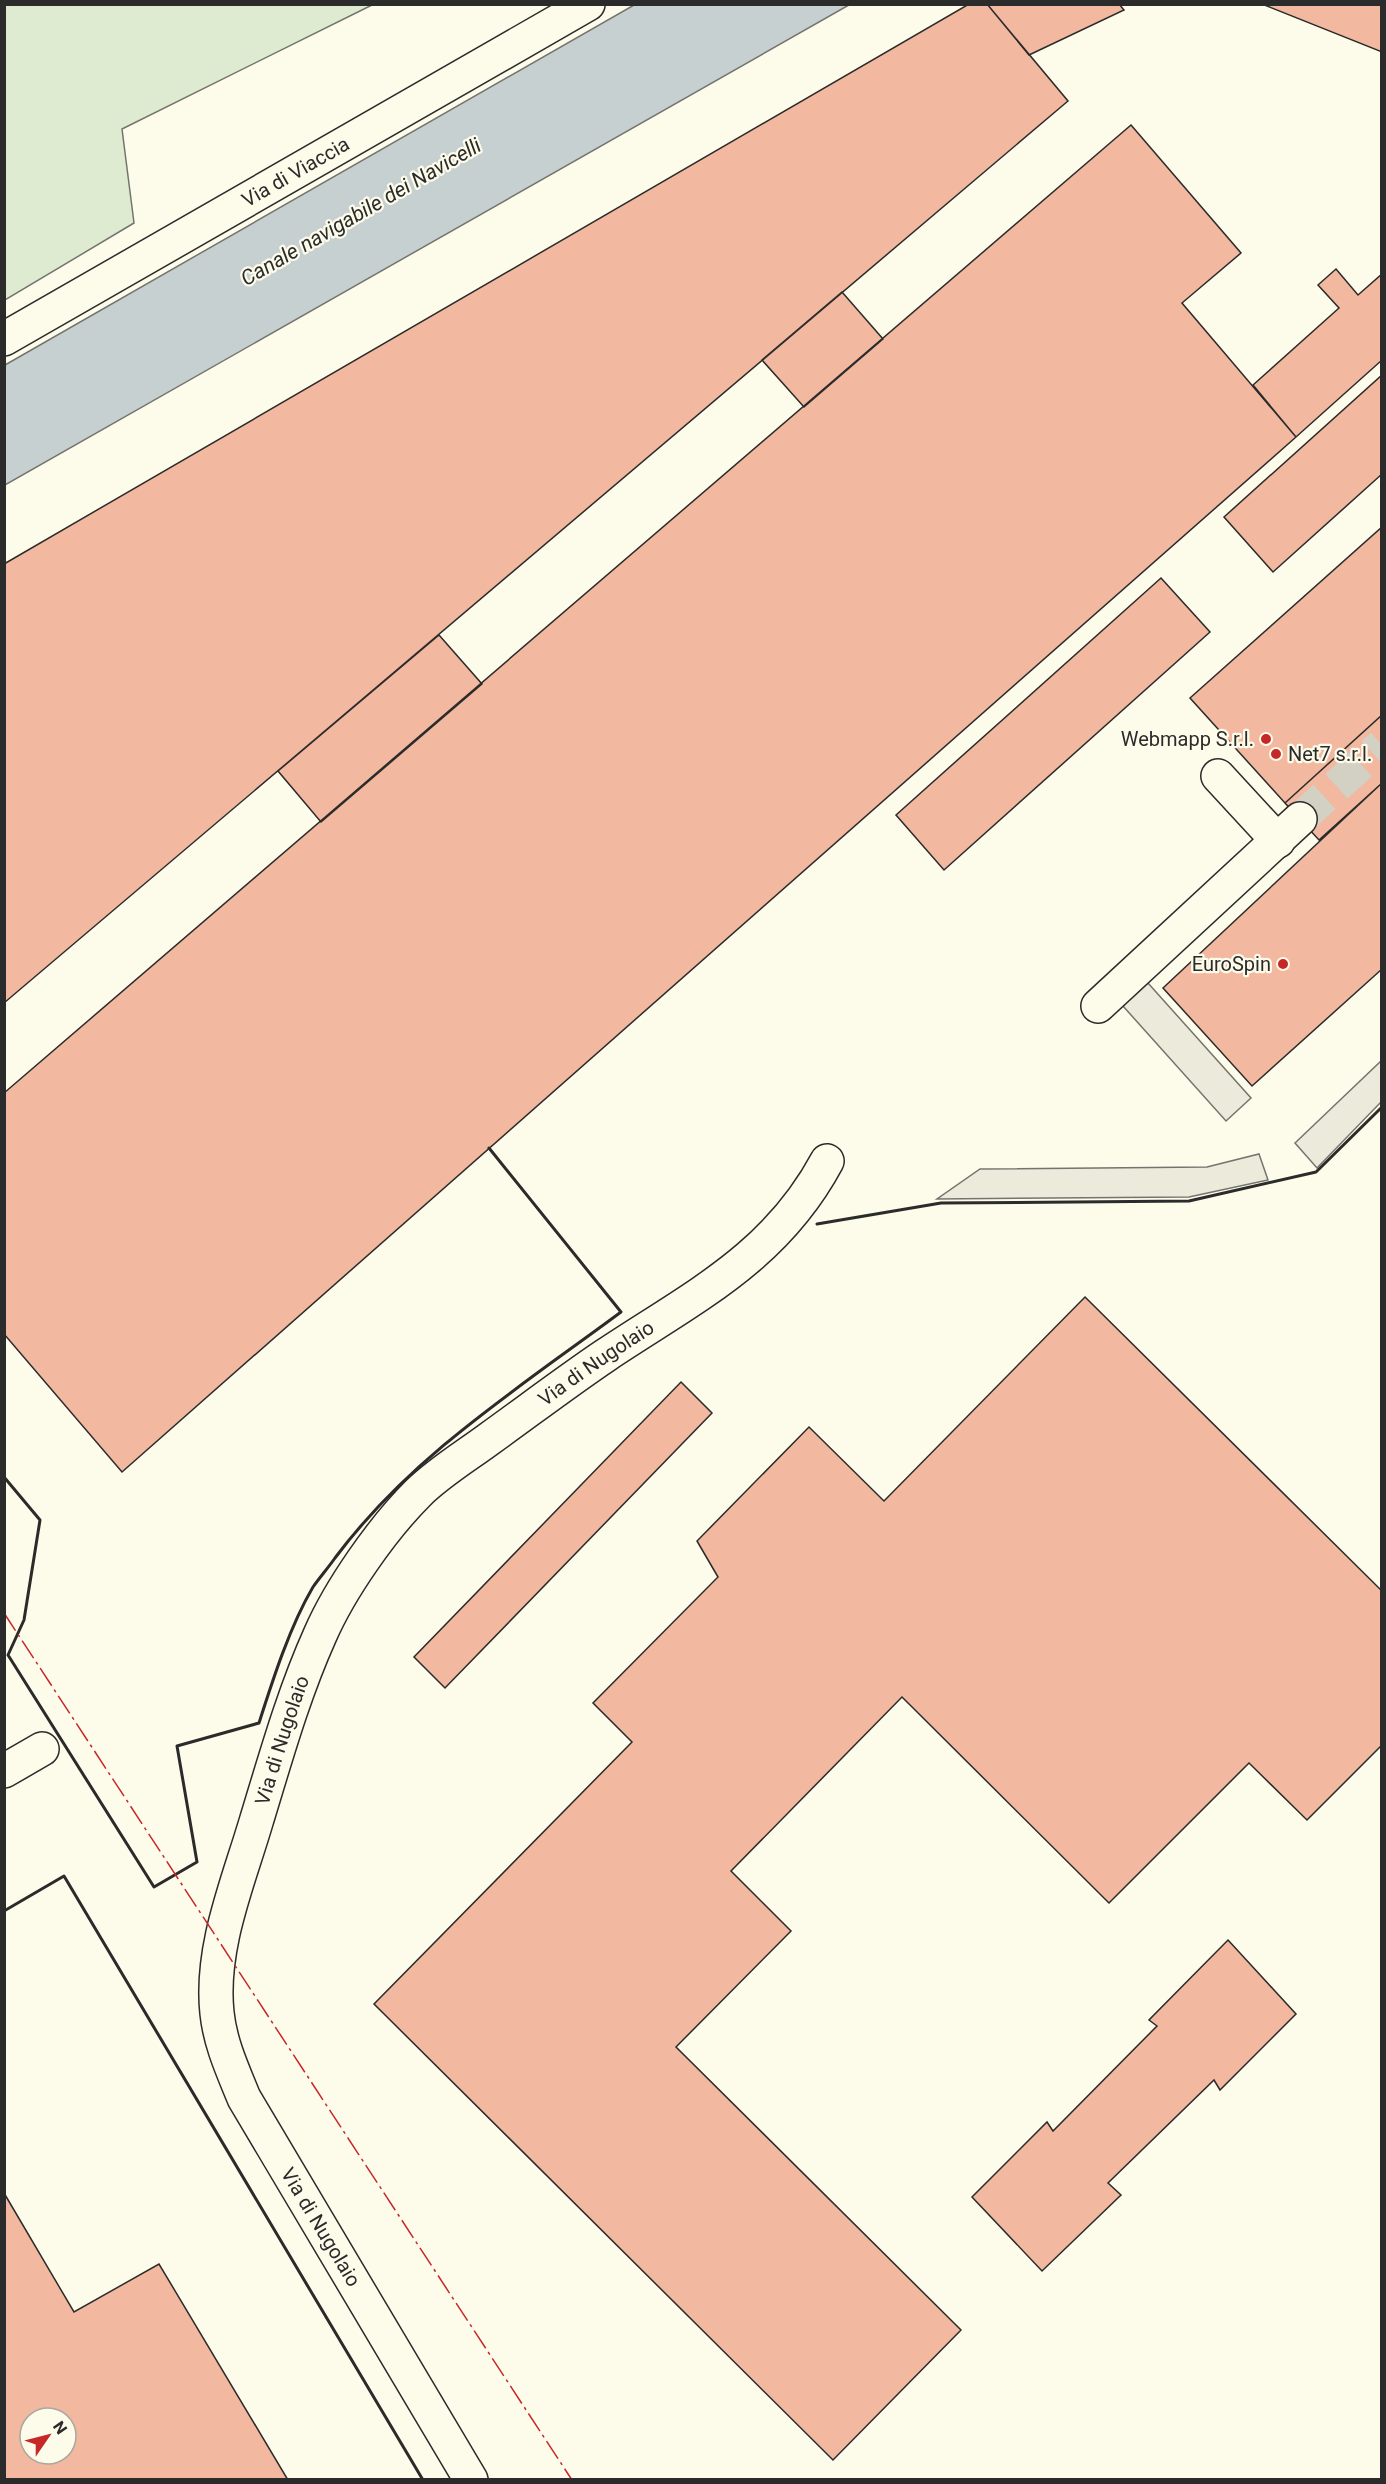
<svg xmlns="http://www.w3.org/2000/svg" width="1386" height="2484" viewBox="0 0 1386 2484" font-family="Roboto,sans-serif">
<rect width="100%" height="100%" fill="#fdfbea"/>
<!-- green -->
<path fill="#deebd1" stroke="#74746e" stroke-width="1.5" d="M4,5L5,4L372,5L122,129L134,223L5,300Z"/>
<!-- parking -->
<path fill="#eceadb" stroke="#74746e" stroke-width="1.5" d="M1139,973L1251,1098L1226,1121L1114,996Z
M1381,1061V1102L1317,1168L1295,1143Z
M1259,1154L1268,1180L1189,1197L937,1199L980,1169L1207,1167Z"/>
<!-- water -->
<path fill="#c7d0d0" stroke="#74746e" stroke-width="1.5" d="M634,5H849L5,485V365Z"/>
<!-- building -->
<path fill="#f2b8a0" stroke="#2b2b2b" stroke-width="1.5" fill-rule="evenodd" d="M969,4H987L1068,101L4,1003V564Z
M987,4H1119L1124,10L1029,55Z
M1262,4H1382V52Z
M1131,125L1241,253L1182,303L1296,437L122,1472L4,1334V1093Z
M1336,269L1358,295L1382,274V360L1296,437L1253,385L1339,308L1318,285Z
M842,292L883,339L804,407L762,360Z
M1382,375V474L1273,572L1224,517Z
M1382,527V715L1285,803L1190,698Z
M1161,578L1210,632L944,870L896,815Z
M439,635L482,684L321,822L278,771Z
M1382,715V783L1319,840L1285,803Z
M1382,783V969L1252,1086L1163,988Z
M1085,1297L1382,1591V1745L1307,1820L1249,1763L1109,1903L902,1697L731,1871L791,1931L676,2047L961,2330L833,2460L374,2004L632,1742L593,1703L718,1577L697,1541L809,1427L884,1501Z
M681,1382L712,1413L445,1688L414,1657Z
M1228,1940L1296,2014L1220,2090L1214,2080L1108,2183L1121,2195L1042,2271L972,2197L1047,2122L1053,2131L1157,2026L1149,2020Z
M4,2193L74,2312L159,2264L288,2480H4ZM30,2418H66V2454H30Z"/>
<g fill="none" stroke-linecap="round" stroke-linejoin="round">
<!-- minor-tunnel -->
<path stroke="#d3d1c4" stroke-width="33" stroke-dasharray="33 16" stroke-linecap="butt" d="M1300,819L1382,745"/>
<!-- minor casing -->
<g stroke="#2b2b2b" stroke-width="36">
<g id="minor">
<path id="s1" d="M4,339L588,4"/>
<path d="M1218,776L1278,841"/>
<path d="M1098,1006L1300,819"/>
<path d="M4,1771L42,1749"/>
<path id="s2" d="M471,2480L244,2098C233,2071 220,2043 217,2013C210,1948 238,1883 256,1822C275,1760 293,1695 320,1635C340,1589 382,1529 418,1493C438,1473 466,1456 489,1439C528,1411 566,1382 606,1355C693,1297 775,1258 827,1161"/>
</g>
</g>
<!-- minor -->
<use href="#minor" stroke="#fdfbea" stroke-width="33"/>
<!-- wall -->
<path stroke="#2b2b2b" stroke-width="3" d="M817,1224L941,1203L1189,1201L1316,1172L1382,1107
M4,1477L40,1520L24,1620L8,1655L154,1887L197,1862L177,1746L259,1723C273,1679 290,1626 313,1587C320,1577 328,1568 335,1558C411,1456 520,1387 621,1312L489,1148
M4,1911L64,1876L423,2480"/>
<!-- power -->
<path stroke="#c62828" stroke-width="1.5" stroke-dasharray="21 4.5 3 4.5" stroke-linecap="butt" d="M4,1613L572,2480"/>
</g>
<!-- markers -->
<g fill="#c62828" stroke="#fdfbea" stroke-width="2">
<circle cx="1266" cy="739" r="6"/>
<circle cx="1276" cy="754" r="6"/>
<circle cx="1283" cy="964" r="6"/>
</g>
<g text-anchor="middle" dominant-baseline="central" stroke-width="4.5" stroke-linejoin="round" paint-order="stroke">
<!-- street labels -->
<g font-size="20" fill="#2b2b2b" stroke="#fdfbea">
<text stroke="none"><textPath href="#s1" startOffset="336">Via di Viaccia</textPath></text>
<text stroke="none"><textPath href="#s2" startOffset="1322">Via di Nugolaio</textPath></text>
<text stroke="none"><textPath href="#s2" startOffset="816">Via di Nugolaio</textPath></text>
<text transform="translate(321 2227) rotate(59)">Via di Nugolaio</text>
</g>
<!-- poi labels -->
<g font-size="20" fill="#2b2b2b" stroke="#fdfbea" text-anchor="end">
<text x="1254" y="739">Webmapp S.r.l.</text>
<text x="1288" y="754" text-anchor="start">Net7 s.r.l.</text>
<text x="1271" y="964">EuroSpin</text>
</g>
<!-- water labels -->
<g font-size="21" font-style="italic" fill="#2b2b2b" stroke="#fdfbea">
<text transform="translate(361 212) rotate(-30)">Canale navigabile dei Navicelli</text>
</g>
</g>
<!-- border -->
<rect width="1386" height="2484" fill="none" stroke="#2b2b2b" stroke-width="12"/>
<!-- north arrow -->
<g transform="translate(48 2436) rotate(55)"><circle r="28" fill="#fdfbea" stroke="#a9a89e" stroke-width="1.5"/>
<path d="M0-4.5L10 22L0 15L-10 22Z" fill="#c62828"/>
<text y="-9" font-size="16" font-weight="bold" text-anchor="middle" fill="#2b2b2b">N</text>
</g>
</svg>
